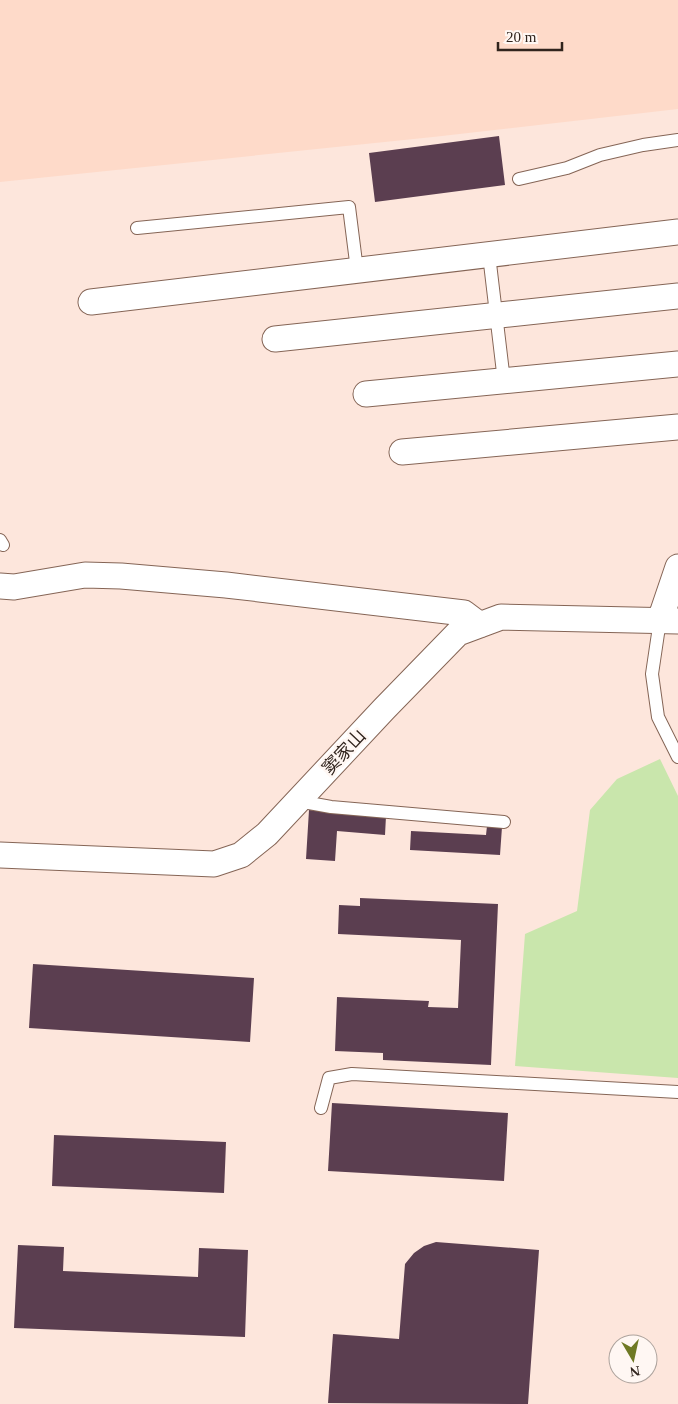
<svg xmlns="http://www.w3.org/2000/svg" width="678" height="1404" viewBox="0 0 678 1404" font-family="'Times New Roman','Noto Sans SC',serif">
<rect width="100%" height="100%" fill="#fde6dc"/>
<!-- built -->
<path fill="#fedac9" d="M0,0H678V109L433,137L0,182Z"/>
<!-- green -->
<path fill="#c9e6ac" d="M660,759L678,796V1078L515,1066L525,934L577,911L590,810L617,779Z"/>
<!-- building -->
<path fill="#5b3e50" d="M499,136L505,185L375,202L369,153Z
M309,810L386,816L385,835L337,831L335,861L306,859Z
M487,826L502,827L500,855L410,850L411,831L486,835Z
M360,898L498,904L491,1065L383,1060V1053L335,1051L337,997L429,1001L428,1007L458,1008L461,940L338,934L339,905L360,906Z
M33,964L254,978L250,1042L29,1028Z
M332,1103L508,1113L504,1181L328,1171Z
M54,1135L226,1142L224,1193L52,1186Z
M436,1242L539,1250L528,1404L328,1403L333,1334L399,1339L405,1264L414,1253L424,1246Z
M18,1245L64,1247L63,1271L198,1277L199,1248L248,1250L245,1337L14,1328Z"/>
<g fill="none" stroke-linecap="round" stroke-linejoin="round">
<!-- lane casing -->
<g stroke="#856556" stroke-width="14">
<path id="lane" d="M519,179L567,168L600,155L643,145L678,140
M137,228L349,207L357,270
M489,255L504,381
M0,540L3,545
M660,620L652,674L658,717L678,757
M298,801L331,807L504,822
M321,1108L329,1078L352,1074L678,1092"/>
</g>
<!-- street casing -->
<g stroke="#856556" stroke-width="27">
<path id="street" d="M91,302L678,232
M275,339L678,296
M366,394L678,364
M402,452L678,427
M0,586L14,587L85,575L121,576L226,585L464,613L480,625
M660,620L678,567
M0,855L214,864L241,855L267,834L384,709L458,633L501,617L678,621"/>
</g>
<!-- lane -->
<use href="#lane" stroke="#fff" stroke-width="12"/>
<!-- street -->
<use href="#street" stroke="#fff" stroke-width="25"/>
</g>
<g text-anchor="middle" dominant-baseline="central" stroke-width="5" stroke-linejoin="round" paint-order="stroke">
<!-- street labels -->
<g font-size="18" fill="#31241d" stroke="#fff7f3">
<text transform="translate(344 752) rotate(-47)">窦家山</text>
</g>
</g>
<!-- north arrow -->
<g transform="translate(633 1359) rotate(171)"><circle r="24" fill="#fff7f3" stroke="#ada39d"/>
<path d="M0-4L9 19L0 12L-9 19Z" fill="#6f7924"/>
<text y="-8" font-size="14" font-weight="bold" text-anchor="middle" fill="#31241d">N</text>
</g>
<!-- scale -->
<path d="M498 42v8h64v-8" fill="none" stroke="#31241d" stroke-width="2.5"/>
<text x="506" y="42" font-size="15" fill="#31241d" stroke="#fff7f3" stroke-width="4" paint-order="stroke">20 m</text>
</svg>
